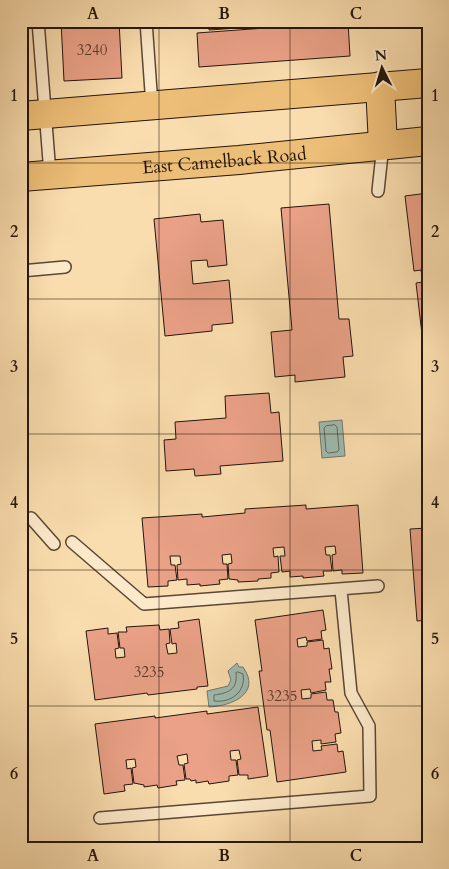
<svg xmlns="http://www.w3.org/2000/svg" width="449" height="869" viewBox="0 0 449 869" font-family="Cardo,serif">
<rect width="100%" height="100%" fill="#faddae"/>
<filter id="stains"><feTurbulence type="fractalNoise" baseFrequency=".004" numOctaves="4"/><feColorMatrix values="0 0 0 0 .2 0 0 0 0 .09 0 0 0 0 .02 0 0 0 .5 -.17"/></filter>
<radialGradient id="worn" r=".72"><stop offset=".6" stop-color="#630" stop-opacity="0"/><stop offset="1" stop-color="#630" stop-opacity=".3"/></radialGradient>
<!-- water -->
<path fill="#9fbbb0" stroke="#6d796e" d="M342,420L345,456L322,458L319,422Z
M237,663L239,667H243C262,694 231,706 209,707L207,691L228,686L231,680L228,671Z"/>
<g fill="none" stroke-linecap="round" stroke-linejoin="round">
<!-- shore -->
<path stroke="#61685e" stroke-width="1" d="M335,425L337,427L339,450L337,452L328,453L326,451L324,428L326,426Z
M238,672L243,674C246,692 231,703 214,701V695C228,693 238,690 236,673Z"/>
</g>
<!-- building -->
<path fill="#eaa187" stroke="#23150c" d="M61,21H119L122,78L64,81Z
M209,21H253V27L209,30Z
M348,22L350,56L199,67L197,33Z
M428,193V359L425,360L416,283L423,282L421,270L414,271L405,196Z
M329,204L339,319H349L353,356L343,357L345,377L295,382V375L275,377L271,332L292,330L281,208Z
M200,214L201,222L223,220L227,265L208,267L207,260L191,261L193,284L229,280L233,323L212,325V331L165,336L154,219Z
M269,393L271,413L279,412L283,461L220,466L221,474L195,476L194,469L166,471L164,440L176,439L175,422L226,418L225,396Z
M306,505V509L358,505L363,573L342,574V570L333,571L332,555L336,554L335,546L325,547L326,555H330L332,571H323L324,576L303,578V576L290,577V571L282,572L280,556H285L284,547L273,548L274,557L278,556L279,572L271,573V578L258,579V581L238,582V580L229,579L228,564L232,563L231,554L222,555L223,564H227L228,579L219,580L220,584L200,586V584L187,585V579L178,580L177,565L181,564L180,556H170L171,565H175L177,580L168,581V586L148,587L142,518L202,514V517L245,513V509Z
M428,528V620L417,621L410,529Z
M323,610L326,630L321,631L322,639L307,641L306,637L297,639L298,647L307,646V642L323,640L324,649L329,648L332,669H329L331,682H325L326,690L311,693L310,689L301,690L302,699L311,698V694L326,692L327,700H333L335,712H338L341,733L335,734L336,742L321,744V740L312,741L313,751L322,750L321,746L337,744L338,752L343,751L346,772L277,782L270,730H267L259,671H262L255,620Z
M199,619L208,686L197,687V689L148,695L147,693L95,700L86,631L108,628V634L117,633L119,648L115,649L116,658L125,657L124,648H120L118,632H127L126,627L159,625L160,630L169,629L170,643L166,644L168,654L177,653L176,643L172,644L170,629L179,628L178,622Z
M258,707L268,776L248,779V775H239L237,760L241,759L239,750L230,751L231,760H236L238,775L229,776V781L209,784L208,781L196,783V780L191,781L190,779H186L184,764L188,763L187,754L177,756L179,765H183L185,780L176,781L177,785L158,788L157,785L144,787V785L134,783L132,768L136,767L135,759L126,760L127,769L131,768L133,784L124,785L125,791L104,794L95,724L155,716V718L207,711V714Z"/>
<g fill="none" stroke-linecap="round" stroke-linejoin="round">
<!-- lane casing -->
<g stroke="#594734" stroke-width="14">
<path id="lane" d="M38,21L50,174
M146,21L152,106
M378,191L383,145
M21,271L65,267
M31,518L54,544
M72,542L144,604L378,586
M100,818L370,796L369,726L351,693L341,590"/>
</g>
<!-- primary casing -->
<g stroke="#23150c" stroke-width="30">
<g id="primary">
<path d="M380,86L383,145"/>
<path d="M21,116L428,83"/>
<path id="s1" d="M21,177L239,160L428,141"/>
</g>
</g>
<!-- lane -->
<use href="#lane" stroke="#fce9ca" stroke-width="11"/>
<!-- primary -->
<use href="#primary" stroke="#edbe77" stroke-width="28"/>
</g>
<!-- grid -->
<path fill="none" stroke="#23150c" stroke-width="1" stroke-opacity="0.55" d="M159,21V848M290,21V848M21,163H428M21,299H428M21,434H428M21,570H428M21,706H428"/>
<g text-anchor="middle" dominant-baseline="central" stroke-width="4" stroke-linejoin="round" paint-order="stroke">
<!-- number labels -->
<g font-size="15" fill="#55382b">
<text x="92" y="50">3240</text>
<text x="149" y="672">3235</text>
<text x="282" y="696">3235</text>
</g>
<!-- street labels -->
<g font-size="18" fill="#23150c" stroke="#fce9ca">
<text stroke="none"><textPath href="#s1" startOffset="204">East Camelback Road</textPath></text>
</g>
</g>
<!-- margin -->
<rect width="449" height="869" fill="none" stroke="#faddae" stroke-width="55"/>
<!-- north arrow -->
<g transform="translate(382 68) rotate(355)" stroke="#fce9ca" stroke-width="4" paint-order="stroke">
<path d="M0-4L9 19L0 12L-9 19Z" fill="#23150c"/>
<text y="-8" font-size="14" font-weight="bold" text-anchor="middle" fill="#23150c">N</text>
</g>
<rect x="28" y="28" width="394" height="814" fill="none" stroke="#23150c" stroke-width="2"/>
<g font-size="16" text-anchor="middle" font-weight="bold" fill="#23150c">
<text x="93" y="19">A</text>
<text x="224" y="19">B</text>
<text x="356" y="19">C</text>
<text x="14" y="101">1</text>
<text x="435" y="101">1</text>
<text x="14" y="237">2</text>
<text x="435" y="237">2</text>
<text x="14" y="372">3</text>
<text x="435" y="372">3</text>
<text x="14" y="508">4</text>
<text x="435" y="508">4</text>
<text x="14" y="644">5</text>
<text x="435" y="644">5</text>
<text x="14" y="779">6</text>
<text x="435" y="779">6</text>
<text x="93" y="861">A</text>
<text x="224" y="861">B</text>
<text x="356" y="861">C</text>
</g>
<rect width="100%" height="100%" filter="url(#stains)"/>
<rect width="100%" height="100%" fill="url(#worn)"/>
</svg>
